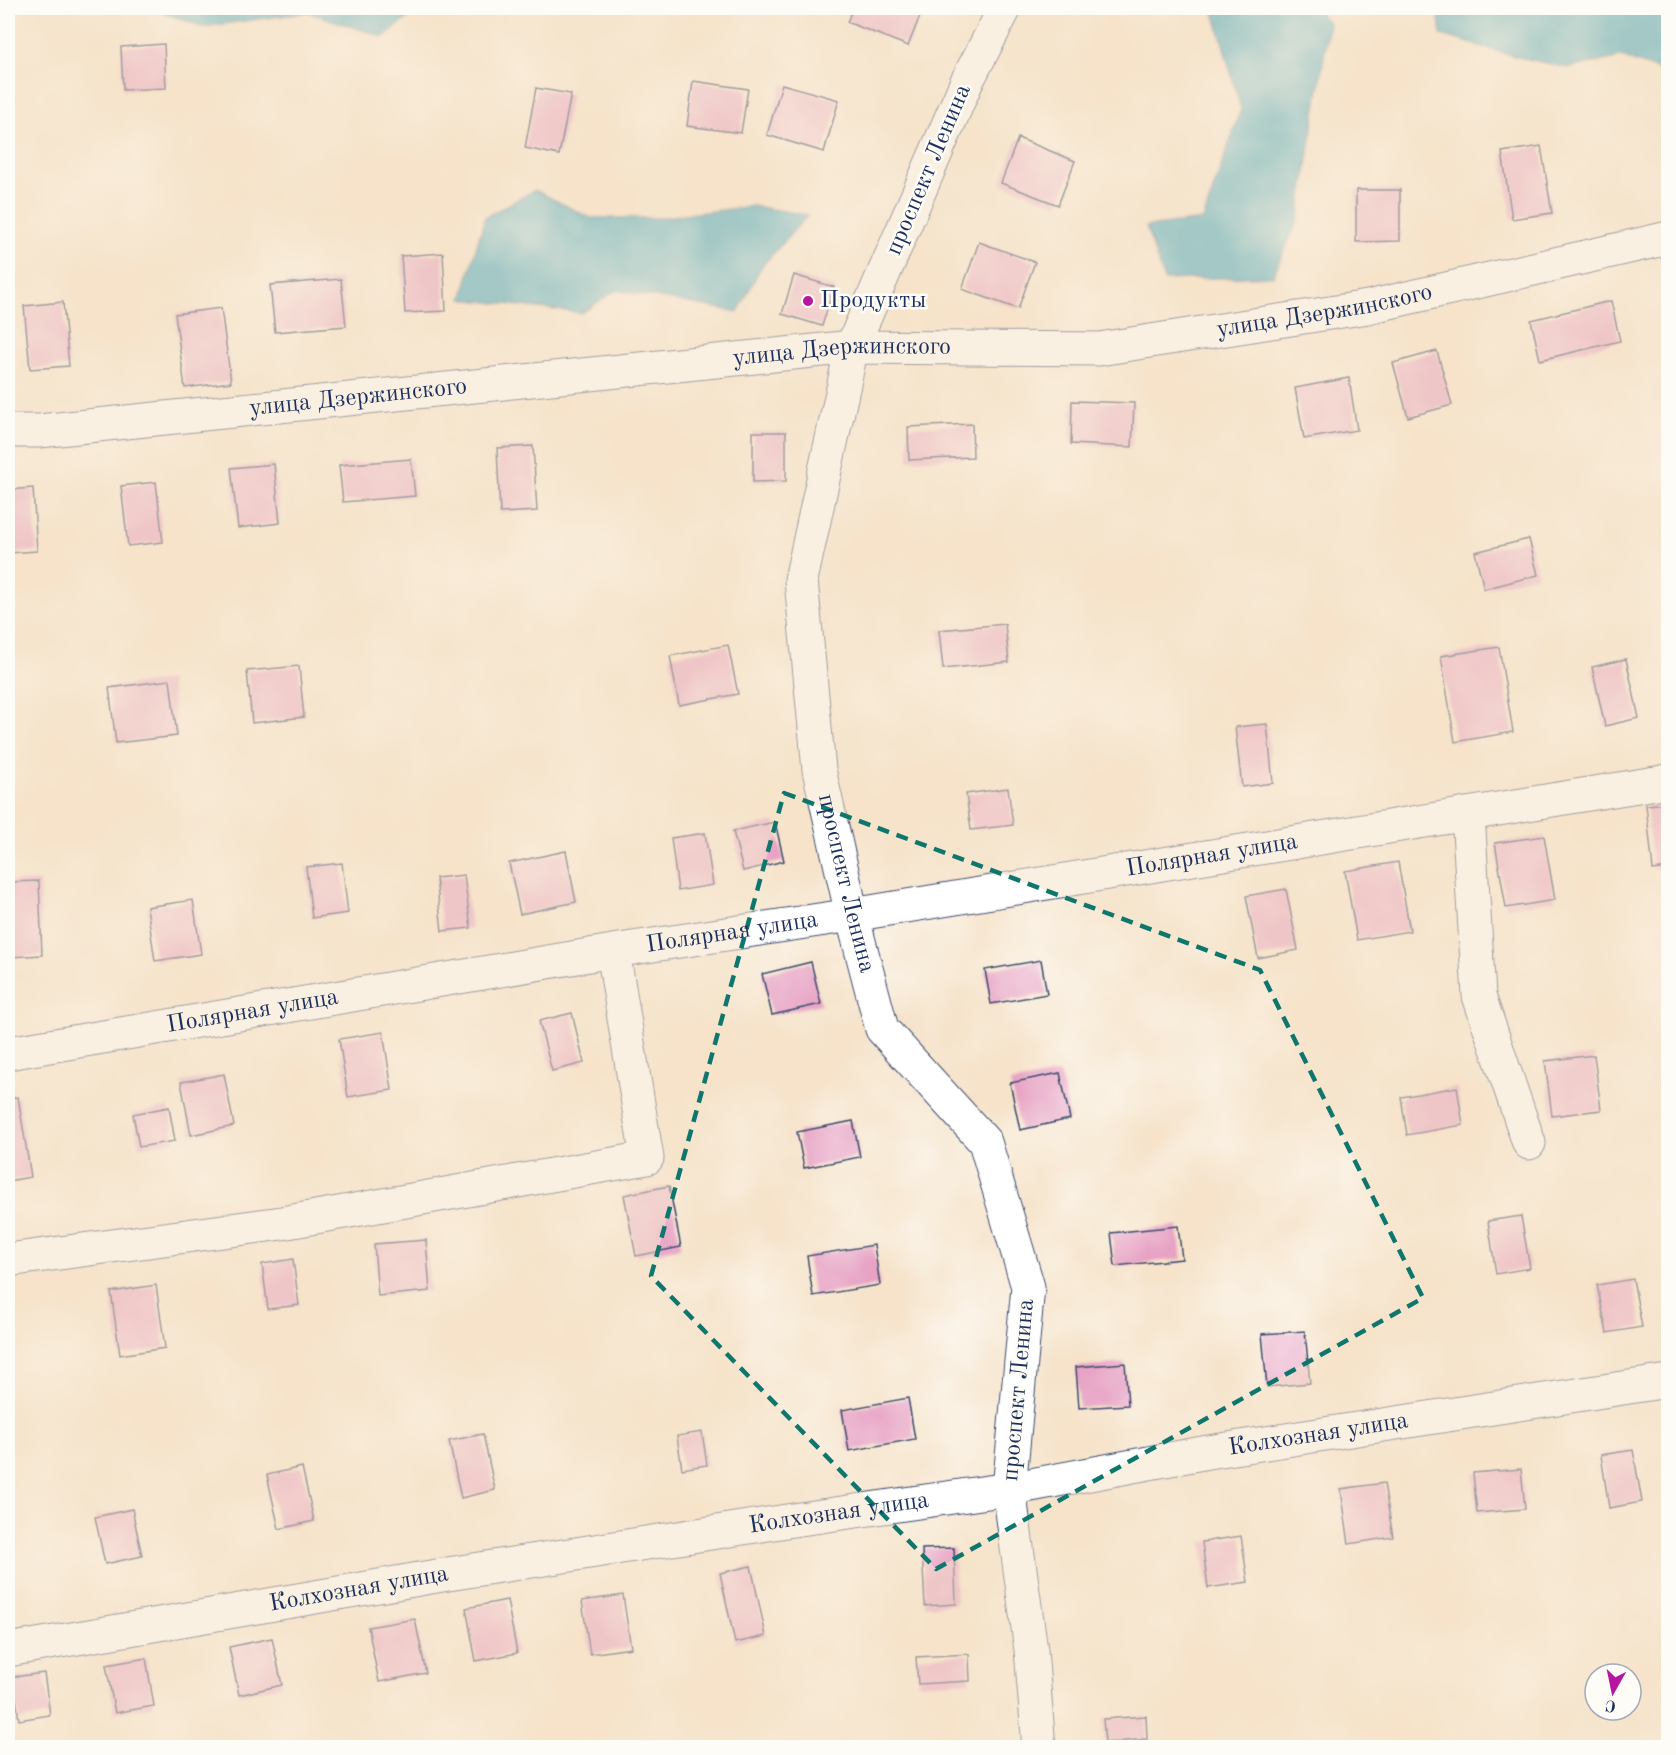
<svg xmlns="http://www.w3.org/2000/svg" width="1676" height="1755" viewBox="0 0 1676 1755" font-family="'Old Standard TT',serif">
<rect width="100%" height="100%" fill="#fdfcf7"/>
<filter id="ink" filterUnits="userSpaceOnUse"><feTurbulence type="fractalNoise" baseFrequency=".0167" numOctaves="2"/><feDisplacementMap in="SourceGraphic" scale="12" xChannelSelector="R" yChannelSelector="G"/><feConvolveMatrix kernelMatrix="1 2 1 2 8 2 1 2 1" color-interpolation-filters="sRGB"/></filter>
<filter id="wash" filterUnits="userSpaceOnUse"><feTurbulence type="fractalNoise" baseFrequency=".008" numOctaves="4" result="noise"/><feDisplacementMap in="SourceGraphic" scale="24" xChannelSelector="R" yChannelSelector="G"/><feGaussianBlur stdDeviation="1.35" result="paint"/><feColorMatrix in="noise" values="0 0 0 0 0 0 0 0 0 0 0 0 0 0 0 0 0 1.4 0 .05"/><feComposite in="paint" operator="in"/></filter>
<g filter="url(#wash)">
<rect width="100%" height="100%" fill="#f6e3ca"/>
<!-- water -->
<path fill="#41a7c1" stroke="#2e6b90" stroke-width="1.5" d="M152,8H421L383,37L308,12L202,27Z
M1213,8H1314L1329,23L1299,217L1273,276L1164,280L1146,227L1203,220L1241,109Z
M1438,8H1668V73L1622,57L1569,68L1514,56L1441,35Z
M535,190L590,218H658L753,206L808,215L761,267L738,312L616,290L582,313L462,299L485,217Z"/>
<g id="blocks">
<!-- building -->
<path fill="#e7a2c4" d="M853,8H913L922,11L908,46L847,22Z
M164,44L166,88L123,90L121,47Z
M693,81L748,89L741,133L687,126Z
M782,84L839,100L824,152L767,135Z
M536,88L571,94L559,155L525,148Z
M1018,138L1075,161L1058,205L1001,183Z
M1541,146L1552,213L1512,219L1502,152Z
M1356,190H1400V241L1356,242Z
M979,242L1035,262L1018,309L962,289Z
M443,253L446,311L405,313L401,256Z
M794,275L834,287L822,326L782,314Z
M341,279L346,326L275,332L270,285Z
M1611,301L1620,341L1540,360L1531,320Z
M63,302L69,366L30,369L24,306Z
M221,308L231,382L185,388L175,314Z
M1437,351L1452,405L1408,417L1393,363Z
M1349,378L1357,430L1304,439L1295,388Z
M1072,401L1134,403L1132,447L1071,444Z
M972,424L973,457L909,460L908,427Z
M753,432H786V481L753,482Z
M533,446L537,511L500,513L497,448Z
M411,459L415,496L343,502L339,465Z
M274,464L280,523L238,528L231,468Z
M156,482L163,542L128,546L121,486Z
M33,488L37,551L8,553V490Z
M1529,539L1538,575L1484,589L1475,552Z
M1005,624L1009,662L943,669L939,630Z
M728,645L738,694L679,705L670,656Z
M1499,647L1513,732L1455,742L1441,656Z
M1626,659L1639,718L1605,726L1592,667Z
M299,666L304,717L252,723L247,671Z
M170,680L177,736L116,743L109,688Z
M1267,724L1273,783L1242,787L1235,727Z
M1008,788L1013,825L971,830L966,794Z
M1668,803V868L1653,870L1646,805Z
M775,822L784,861L743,871L733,831Z
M705,833L713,885L678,891L671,838Z
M1544,836L1555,900L1506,908L1495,843Z
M566,851L576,902L520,914L509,863Z
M1398,862L1410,931L1357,940L1345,871Z
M342,863L348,913L312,918L306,867Z
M464,875L471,928L442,931L436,878Z
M39,881L42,955L11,957L8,882Z
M1286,889L1298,950L1258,958L1246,896Z
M193,900L201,954L155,961L147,907Z
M1041,960L1047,994L991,1004L985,970Z
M811,962L821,1004L772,1015L762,974Z
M572,1013L584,1063L552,1071L539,1021Z
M383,1032L392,1090L348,1097L339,1039Z
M1594,1055L1601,1110L1552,1116L1545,1061Z
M1060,1073L1070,1119L1020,1130L1010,1083Z
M224,1074L234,1126L191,1135L181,1082Z
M1457,1087L1463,1125L1407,1135L1401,1097Z
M18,1097L31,1177L8,1181V1099Z
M169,1107L175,1141L139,1147L133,1114Z
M853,1121L860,1157L804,1168L797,1132Z
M669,1186L681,1247L636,1256L624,1195Z
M1521,1216L1530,1268L1496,1274L1488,1221Z
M1178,1226L1182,1259L1115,1266L1111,1233Z
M426,1240L430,1291L378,1296L374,1244Z
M874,1245L880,1285L813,1296L807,1256Z
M293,1259L299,1305L268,1309L262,1264Z
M1633,1279L1642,1327L1607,1333L1597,1285Z
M156,1285L165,1348L120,1355L111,1292Z
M1305,1331L1310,1383L1267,1387L1262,1334Z
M1125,1363L1128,1405L1079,1408L1076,1367Z
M908,1398L915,1439L849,1451L842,1410Z
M702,1432L707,1465L682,1469L677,1436Z
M483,1434L495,1490L461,1498L449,1441Z
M1633,1450L1642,1502L1609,1508L1601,1455Z
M302,1467L314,1521L279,1529L267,1475Z
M1521,1469L1525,1509L1477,1513L1473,1473Z
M1384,1483L1393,1537L1349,1544L1341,1489Z
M132,1509L142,1556L105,1564L95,1517Z
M1241,1536L1248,1582L1208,1588L1202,1542Z
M954,1548L956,1604L925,1606L922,1549Z
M751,1566L766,1636L735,1643L720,1573Z
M623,1595L631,1648L590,1654L582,1601Z
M507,1600L517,1653L476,1661L466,1608Z
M415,1619L426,1673L379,1682L368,1627Z
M272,1638L282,1685L239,1695L229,1647Z
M969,1654L970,1681L918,1684L916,1657Z
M146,1658L154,1706L115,1713L106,1665Z
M44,1673L50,1715L19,1720L13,1677Z
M1146,1716L1147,1739L1105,1743L1103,1719Z"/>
</g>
</g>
<g filter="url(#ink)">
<use href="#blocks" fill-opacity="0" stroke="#3c4a6e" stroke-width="1.5"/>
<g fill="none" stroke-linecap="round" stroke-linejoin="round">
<!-- minor casing -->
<g stroke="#3c4a6e" stroke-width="35">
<g id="minor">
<path id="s1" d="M1005,8L967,81L852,347L801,580L819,770L852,915L882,1029L985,1142L1028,1287L1009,1489L1031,1650L1039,1748"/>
<path id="s2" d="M8,431H39L852,347L1099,349L1368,307L1668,238"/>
<path d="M1468,814L1479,996L1529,1143"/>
<path id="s3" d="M8,1053L613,951L852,915L1668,781"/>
<path d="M8,1260L282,1223L647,1158L613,951"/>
<path id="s4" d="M8,1650L448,1574L793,1520L1009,1489L1208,1452L1668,1381"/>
</g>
</g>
<!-- minor -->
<use href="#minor" stroke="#fff" stroke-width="33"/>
</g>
</g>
<!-- marked area -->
<path d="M0 0H1676V1755H0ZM784,793L1260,970L1423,1298L936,1569L651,1276Z" fill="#f6e3ca" fill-opacity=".55" fill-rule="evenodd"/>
<path fill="none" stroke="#0f766e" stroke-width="4.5" stroke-dasharray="12 8" stroke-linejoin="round" d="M784,793L1260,970L1423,1298L936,1569L651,1276Z"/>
<!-- markers -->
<circle fill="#b5179e" stroke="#fdfcf7" stroke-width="2" cx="808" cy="301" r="6"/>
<g text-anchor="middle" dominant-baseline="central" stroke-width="5" stroke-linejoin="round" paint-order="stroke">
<!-- street labels -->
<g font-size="24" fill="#1b2f5e" stroke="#fdfcf7">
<text transform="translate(929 170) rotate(-67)">проспект Ленина</text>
<text stroke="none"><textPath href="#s2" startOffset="1324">улица Дзержинского</textPath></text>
<text stroke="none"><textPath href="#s2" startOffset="838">улица Дзержинского</textPath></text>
<text stroke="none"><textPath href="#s2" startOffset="352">улица Дзержинского</textPath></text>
<text stroke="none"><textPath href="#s3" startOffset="1220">Полярная улица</textPath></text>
<text stroke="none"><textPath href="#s1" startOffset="918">проспект Ленина</textPath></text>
<text stroke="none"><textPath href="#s3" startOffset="734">Полярная улица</textPath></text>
<text stroke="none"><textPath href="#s3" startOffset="248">Полярная улица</textPath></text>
<text transform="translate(1019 1390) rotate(-85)">проспект Ленина</text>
<text stroke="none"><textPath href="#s4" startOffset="1328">Колхозная улица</textPath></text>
<text stroke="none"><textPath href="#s4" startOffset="842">Колхозная улица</textPath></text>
<text stroke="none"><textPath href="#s4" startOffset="356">Колхозная улица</textPath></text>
</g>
<!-- poi labels -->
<g font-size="24" fill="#1b2f5e" stroke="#fdfcf7" text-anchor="start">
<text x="820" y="301">Продукты</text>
</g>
</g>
<!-- margin -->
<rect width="1676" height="1755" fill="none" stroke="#fdfcf7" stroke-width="30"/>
<!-- north arrow -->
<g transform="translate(1613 1692) rotate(189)"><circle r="28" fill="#fdfcf7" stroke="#a3aaba" stroke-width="1.5"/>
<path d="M0-4.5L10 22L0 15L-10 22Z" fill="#b5179e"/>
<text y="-9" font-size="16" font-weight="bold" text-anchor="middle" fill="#1b2f5e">С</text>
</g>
</svg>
